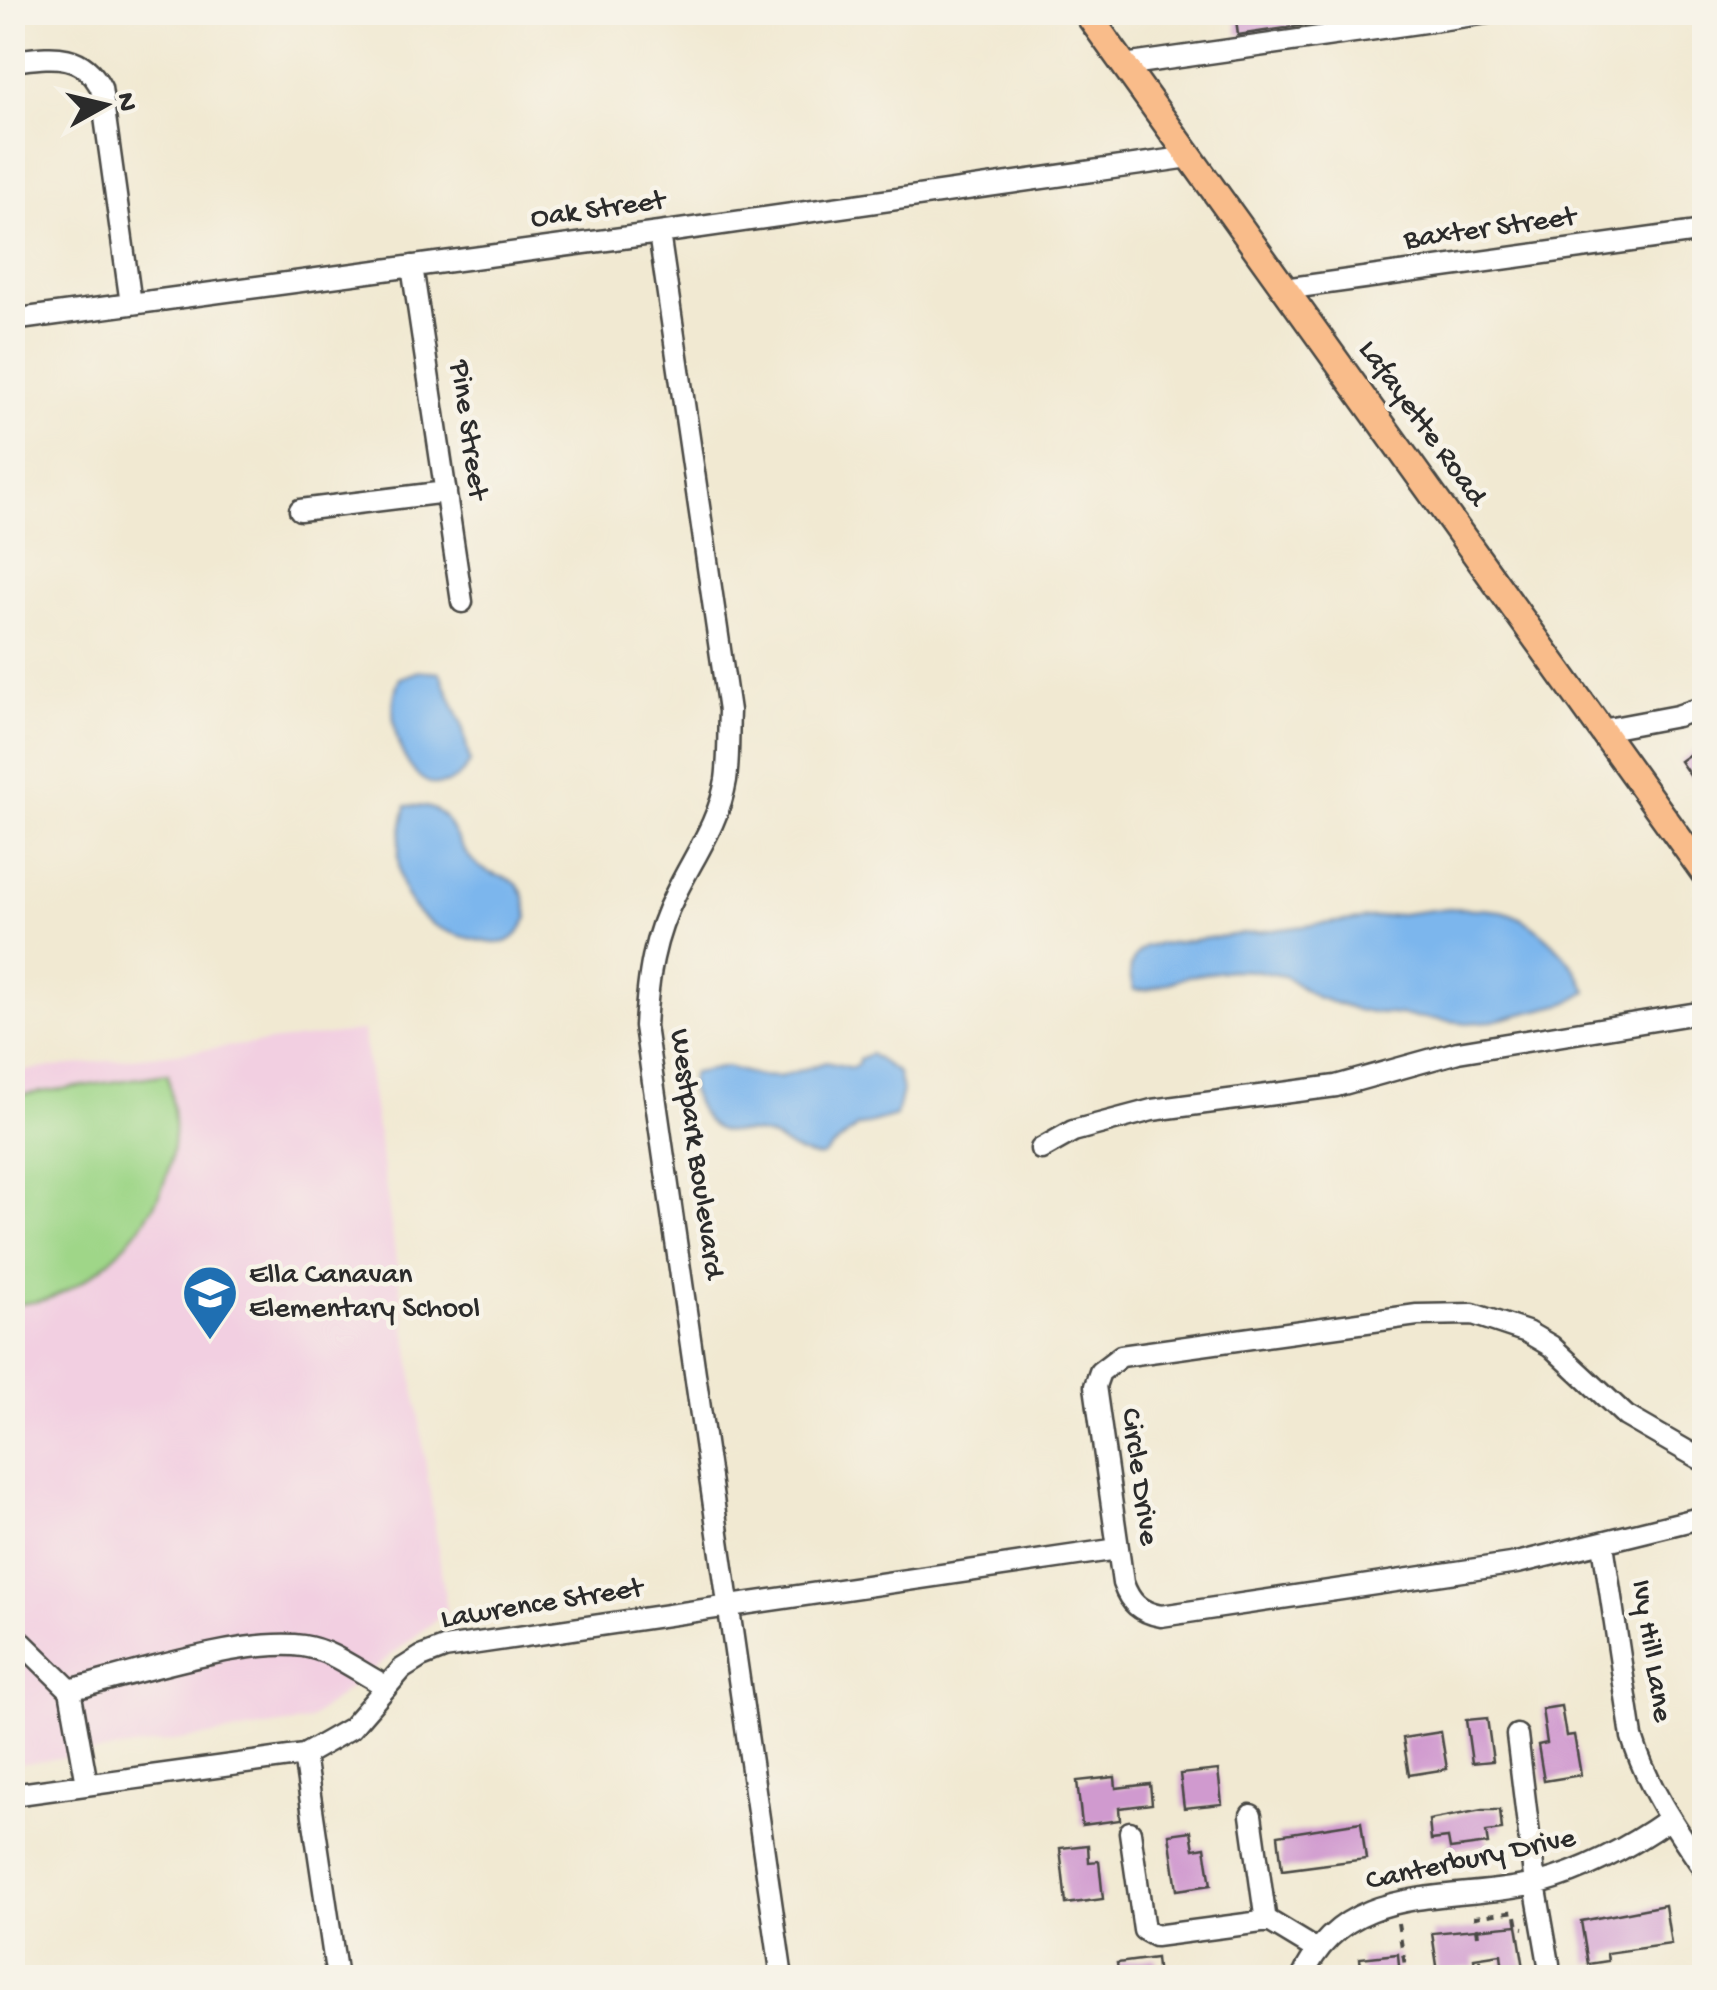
<svg xmlns="http://www.w3.org/2000/svg" width="1717" height="1990" viewBox="0 0 1717 1990" font-family="'Gochi Hand',sans-serif">
<rect width="100%" height="100%" fill="#f7f3e8"/>
<filter id="ink" filterUnits="userSpaceOnUse"><feTurbulence type="fractalNoise" baseFrequency=".01" numOctaves="2"/><feDisplacementMap in="SourceGraphic" scale="20" xChannelSelector="R" yChannelSelector="G"/><feConvolveMatrix kernelMatrix="1 2 1 2 8 2 1 2 1" color-interpolation-filters="sRGB"/></filter>
<filter id="wash" filterUnits="userSpaceOnUse"><feTurbulence type="fractalNoise" baseFrequency=".0048" numOctaves="4" result="noise"/><feDisplacementMap in="SourceGraphic" scale="40" xChannelSelector="R" yChannelSelector="G"/><feGaussianBlur stdDeviation="2.25" result="paint"/><feColorMatrix in="noise" values="0 0 0 0 0 0 0 0 0 0 0 0 0 0 0 0 0 1.4 0 .05"/><feComposite in="paint" operator="in"/></filter>
<g filter="url(#wash)">
<rect width="100%" height="100%" fill="#f1e9d2"/>
<!-- built -->
<path fill="#f2cfe1" d="M363,1031L447,1611L308,1721L13,1765L12,1072Z"/>
<!-- green -->
<path fill="#9fd688" stroke="#65805a" stroke-width="2.5" d="M168,1074C170,1093 176,1116 174,1135C170,1208 115,1271 50,1298C39,1302 25,1303 13,1305V1096Z"/>
<!-- water -->
<path fill="#7cb6ed" stroke="#54708c" stroke-width="2.5" d="M419,671L440,673L462,724L470,763C425,828 375,730 400,678Z
M406,806C455,802 446,835 473,861C499,888 523,863 528,918C522,927 518,937 508,941C497,945 487,942 477,940C445,933 417,923 404,890C394,866 400,831 406,806Z
M1449,908C1467,909 1488,908 1505,912C1537,921 1574,960 1587,991L1567,1003L1493,1021L1467,1023L1356,1010L1316,997L1284,976L1257,971L1230,970L1189,976L1148,990H1134C1127,972 1130,957 1146,946Z
M870,1054L898,1073L902,1091L896,1116L857,1127L822,1156C800,1159 789,1145 771,1137C738,1123 717,1149 696,1103C691,1093 688,1083 693,1073L726,1067L759,1076L779,1077L826,1062L852,1068L858,1065L859,1059Z"/>
<g id="blocks">
<!-- building -->
<path fill="#d09acf" d="M1235,12H1346V19L1238,35Z
M1704,744V796L1680,761Z
M1561,1706L1566,1736L1574,1735L1581,1775L1544,1781L1538,1745L1547,1743L1542,1709Z
M1487,1718L1493,1761L1472,1763L1466,1720Z
M1441,1732L1447,1769L1409,1775L1403,1738Z
M1218,1770L1222,1804L1184,1808L1180,1774Z
M1115,1777L1116,1788L1150,1784L1152,1804L1119,1808L1120,1820L1082,1825L1077,1781Z
M1482,1810H1500L1502,1830L1486,1832L1488,1844L1450,1849L1448,1838L1431,1840L1429,1820Z
M1361,1822L1366,1859L1282,1870L1278,1835Z
M1191,1831L1194,1849L1205,1847L1211,1885L1177,1890L1169,1834Z
M1088,1845L1089,1862L1099,1861L1103,1899L1066,1904L1060,1848Z
M1665,1905L1671,1944L1607,1953L1608,1961L1588,1964L1581,1921Z
M1517,1925L1524,1968L1503,1971L1501,1954L1474,1958L1475,1967L1438,1972L1432,1933Z
M1398,1954L1400,1978H1362L1360,1958Z
M1156,1958L1158,1978H1119L1117,1963Z"/>
</g>
</g>
<g filter="url(#ink)">
<use href="#blocks" fill-opacity="0" stroke="#494844" stroke-width="2.5"/>
<g fill="none" stroke-linecap="round" stroke-linejoin="round">
<!-- minor casing -->
<g stroke="#494844" stroke-width="25">
<path id="minor" d="M12,61C49,57 81,49 101,88L131,304
M1124,65L1495,12
M659,233L729,711C728,734 729,758 726,780C719,822 694,856 676,893C653,938 648,977 645,1026L782,1978
M412,266L462,602
M1284,289L1704,231
M12,320L659,233L1190,157
M300,510L446,492
M1602,730L1677,716L1704,707
M1041,1149L1073,1131L1152,1110L1336,1086L1458,1052L1704,1012
M1704,1461L1626,1416L1551,1346L1527,1332L1473,1314L1417,1315L1121,1356L1100,1372L1095,1386L1123,1583C1130,1603 1140,1612 1161,1616L1517,1563L1704,1517
M1603,1544L1632,1737C1647,1787 1675,1827 1704,1869
M12,1633L70,1690L87,1784
M70,1690C129,1675 246,1637 303,1646C332,1650 360,1673 386,1686
M1517,1735L1535,1884L1549,1964
M304,1755L337,1978
M12,1795L304,1755L351,1728L402,1669L421,1657L444,1648L1118,1549
M1251,1815L1266,1922
M1130,1832L1144,1930L1155,1936L1269,1921L1317,1950
M1302,1978C1345,1879 1453,1904 1539,1883C1587,1870 1628,1848 1669,1819"/>
</g>
<!-- major casing -->
<g stroke="#494844" stroke-width="30">
<path id="major" d="M1086,12L1704,873"/>
</g>
<!-- path -->
<path stroke="#494844" stroke-width="4" stroke-dasharray="8 8" stroke-linecap="butt" d="M1398,1923L1407,1978
M1478,1935L1475,1917L1515,1911L1518,1927L1524,1928
M1480,1959L1482,1978
M1453,1974L1454,1978
M1347,1978L1356,1975
M1484,1978L1521,1971L1525,1966H1530"/>
<!-- minor -->
<use href="#minor" stroke="#fff" stroke-width="20"/>
<!-- major -->
<use href="#major" stroke="#f9bc8a" stroke-width="25"/>
</g>
</g>
<!-- icons -->
<defs>
<g id="school-pin" transform="scale(2.875)"><path d="M0 17L-7.5 6A9.5 9.5 0 1 1 7.5 6Z" fill="#1f6fb2" stroke="#f7f3e8"/><path d="M0-5L7-2L0 1L-7-2ZM-4 1L0 2.5L4 1V4Q0 6-4 4Z" fill="#fff"/></g>
</defs>
<g fill-rule="evenodd">
<use href="#school-pin" x="210" y="1293"/>
</g>
<g text-anchor="middle" dominant-baseline="central" stroke-width="9" stroke-linejoin="round" paint-order="stroke">
<!-- street labels -->
<g font-size="30" fill="#2b2b2b" stroke="#f7f3e8">
<text transform="translate(598 211) rotate(-8)">Oak Street</text>
<text transform="translate(1490 230) rotate(-8)">Baxter Street</text>
<text transform="translate(1421 424) rotate(54)">Lafayette Road</text>
<text transform="translate(467 430) rotate(82)">Pine Street</text>
<text transform="translate(695 1154) rotate(82)">Westpark Boulevard</text>
<text transform="translate(1138 1477) rotate(82)">Circle Drive</text>
<text transform="translate(542 1605) rotate(-9)">Lawrence Street</text>
<text transform="translate(1650 1651) rotate(81)">Ivy Hill Lane</text>
<text transform="translate(1471 1861) rotate(-12)">Canterbury Drive</text>
</g>
<!-- poi labels -->
<g font-size="30" fill="#2b2b2b" stroke="#f7f3e8" text-anchor="start">
<text x="249" y="1276">Ella Canavan<tspan x="249" dy="34">Elementary School</tspan></text>
</g>
</g>
<!-- margin -->
<rect width="1717" height="1990" fill="none" stroke="#f7f3e8" stroke-width="50"/>
<!-- north arrow -->
<g transform="translate(105 105) rotate(82)" stroke="#f7f3e8" stroke-width="8" paint-order="stroke">
<path d="M0-8L18 38L0 25L-18 38Z" fill="#2b2b2b"/>
<text y="-15" font-size="28" font-weight="bold" text-anchor="middle" fill="#2b2b2b">N</text>
</g>
</svg>
